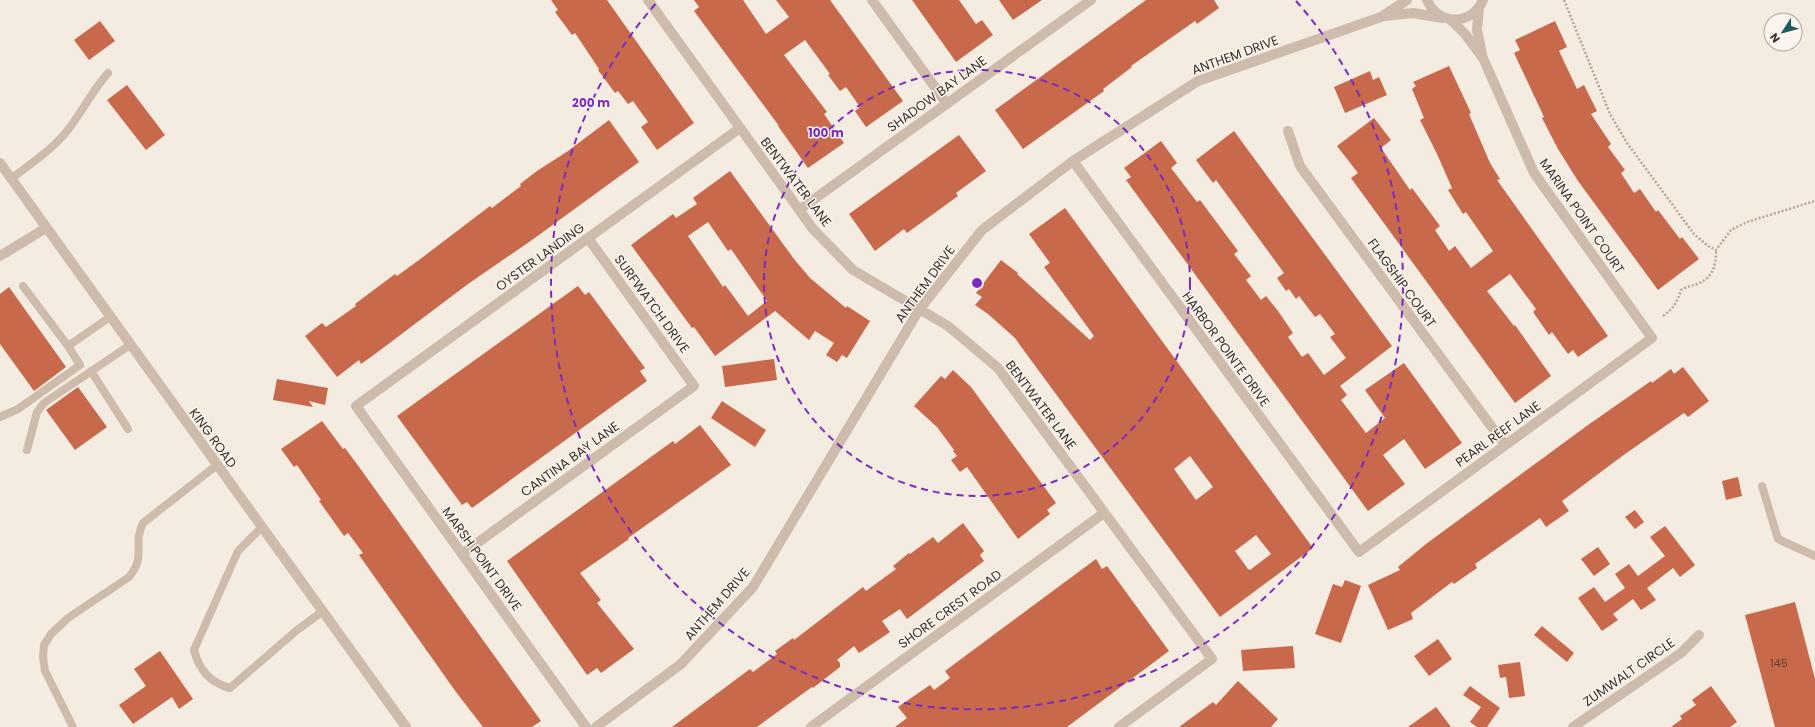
<svg xmlns="http://www.w3.org/2000/svg" width="1815" height="727" viewBox="0 0 1815 727" font-family="Poppins,sans-serif">
<rect width="100%" height="100%" fill="#f4ebe1"/>
<!-- building -->
<path fill="#c8694b" fill-rule="evenodd" d="M551,0H607L694,123L657,150L641,127L648,122L633,101L628,104L618,91L615,93L598,70L599,69L575,33L572,35L555,12L558,10Z
M694,0H743L766,34L789,17L776,0H830L903,101L866,127L855,111L860,107L846,87L840,91L828,75L830,74L805,40L784,55L827,112L824,114L844,143L808,168L778,126H779L694,11L699,7Z
M912,0H959L976,24L982,20L993,35L956,62Z
M999,0H1042L1013,20Z
M1146,0H1214L1219,8L1197,24L1195,21L1131,66L1132,67L1103,89L1104,91L1023,149L995,110Z
M100,21L115,41L89,60L74,40Z
M1555,21L1567,47L1559,51L1577,89L1584,85L1597,111L1591,114L1611,144L1608,147L1625,170L1621,173L1634,193L1640,189L1656,212L1658,210L1680,239L1682,237L1699,259L1658,290L1578,181L1558,149L1542,118L1544,117L1514,53L1520,50L1515,40Z
M1449,66L1471,113L1469,114L1490,163L1500,179L1497,180L1608,336L1578,357L1573,350L1568,354L1552,332L1549,335L1533,312L1536,309L1510,274L1487,291L1514,326L1515,325L1551,376L1515,403L1351,178L1358,173L1337,146L1374,118L1391,140L1381,148L1410,190L1412,188L1440,226L1435,230L1449,251L1455,246L1471,268L1493,251L1466,212L1463,214L1448,190L1452,188L1437,154L1420,120L1424,118L1412,89L1416,86L1413,82Z
M1370,71L1373,80L1379,77L1387,95L1345,113L1334,87Z
M127,85L165,135L146,150L107,100Z
M609,120L639,162L532,240L468,284L375,354L361,364L359,360L337,377L305,336L322,323L326,327L356,306L355,304L395,274L397,276L419,260L490,206L492,208L521,186L520,184L537,171L568,151Z
M1234,131L1392,346L1340,386L1347,395L1341,400L1366,433L1385,418L1365,390L1404,363L1462,443L1425,469L1404,439L1383,455L1405,484L1368,511L1126,180L1131,177L1124,168L1161,141L1177,163L1171,168L1197,202L1200,200L1238,251L1234,254L1251,276L1246,280L1261,300L1266,296L1278,311L1293,333L1288,337L1302,357L1308,353L1324,375L1346,358L1330,337L1335,334L1320,314L1315,317L1299,296L1296,299L1289,289L1286,291L1277,278L1284,273L1216,180L1213,183L1196,160Z
M959,135L986,171L956,193L958,196L907,233L904,229L875,251L849,214Z
M730,171L794,259L810,278L846,308L847,306L870,321L847,358L842,355L837,362L826,355L834,343L815,331L809,340L775,311L715,356L694,327L692,328L631,245L673,214L676,218L697,204L693,198ZM708,222L728,251L731,249L767,301L748,316L725,285L723,287L688,236Z
M1065,208L1313,548L1220,617L1025,352L1015,338L988,314L975,305L982,297L976,293L1001,260L1018,273L1017,274L1090,340L1094,336L1044,267L1050,263L1029,234ZM1190,456L1213,487L1196,500L1174,469ZM1256,535L1271,554L1250,570L1248,569L1235,551Z
M578,286L585,295L589,292L645,368L640,371L647,381L472,508L467,502L462,505L397,416Z
M9,287L66,367L34,391L0,344V294Z
M774,359L777,380L725,387L722,366Z
M1683,367L1709,401L1688,417L1684,413L1625,454L1562,501L1569,511L1546,527L1540,518L1475,564L1477,568L1454,584L1452,582L1411,613L1413,619L1388,630L1368,585L1400,570L1398,567L1426,544L1588,425L1651,381L1652,383L1671,369L1674,374Z
M953,370L971,387L1056,503L1047,510L1050,514L1018,539L967,467L960,472L951,460L957,456L953,451L954,450L937,427L914,406L941,376L945,379Z
M277,379L328,388L325,405L309,401L313,407L273,400Z
M78,387L107,427L75,450L46,410Z
M722,401L766,430L755,447L711,418Z
M322,421L343,449L345,448L362,471L541,721L532,727H483L456,692L359,555L363,553L348,533L344,536L319,501L321,500L297,465L294,467L281,449Z
M700,425L731,465L628,538L629,539L580,573L601,600L597,603L634,649L601,673L597,668L587,675L507,561L673,441L675,444Z
M1738,477L1742,496L1726,500L1722,481Z
M1635,510L1644,522L1635,529L1625,517Z
M963,523L984,551L980,555L984,561L907,619L900,609L882,621L890,632L859,653L854,646L837,660L840,663V667L813,688L812,687L757,727H672L750,669L753,672L777,654L775,651L793,638L794,640L863,587L866,591L896,569L893,566L909,553L910,554L933,537L938,543Z
M1665,526L1695,565L1680,577L1673,568L1647,588L1656,600L1641,610L1633,599L1613,614L1618,620L1602,631L1578,598L1594,587L1605,602L1625,588L1615,574L1629,564L1638,576L1665,556L1650,537Z
M1598,547L1610,564L1594,576L1581,559Z
M1096,559L1102,569L1107,566L1169,651L1067,727H895L907,718L898,707L930,685L934,690L950,678L945,671Z
M1345,580L1361,586L1341,643L1315,634L1333,584L1342,587Z
M1795,602L1815,679V727H1775L1745,615Z
M1542,626L1574,653L1567,662L1534,635Z
M1438,639L1452,659L1429,676L1414,656Z
M1293,646L1295,668L1243,671L1241,650Z
M160,651L193,699L179,709L172,697L133,724L119,705L146,686L134,669Z
M1520,662L1525,696L1509,698L1506,677L1500,678L1498,665Z
M1238,681L1278,719L1271,727H1179L1213,702L1216,705Z
M1470,686L1500,708L1487,727H1477L1470,722L1481,707L1463,695Z
M1711,686L1737,722L1730,727H1671L1682,719L1680,716L1696,705L1692,700Z
M1436,707L1451,727H1408Z"/>
<g fill="none" stroke-linecap="round" stroke-linejoin="round">
<!-- path -->
<path stroke="#b9a596" stroke-width="2.5" stroke-dasharray="2 2" stroke-linecap="butt" d="M1564,0L1610,114L1627,143L1694,234L1708,246L1716,250L1731,230L1747,222L1815,201
M1663,316C1674,308 1677,302 1681,290C1686,287 1691,286 1697,284C1713,278 1716,266 1716,250"/>
<!-- service -->
<path stroke="#cdbbac" stroke-width="8" d="M11,179C30,164 52,150 67,131C82,112 92,91 108,73
M23,286L68,346L110,317
M91,371L128,429
M0,417L18,409L80,365L68,346
M27,450L37,412L44,403L130,345
M1762,486L1778,539L1815,556
M262,527L238,551L194,650C199,670 210,683 230,688L296,631L323,611
M73,727L45,671L43,657L44,645L51,634L68,618L129,577C147,556 132,545 143,523L217,465"/>
<!-- minor -->
<path stroke="#cdbbac" stroke-width="10" d="M648,0L813,229L853,270L948,326L998,368L1212,659L1119,727
M872,0L947,104
M1479,8L1477,30L1482,54
M1288,131L1300,166L1505,445
M1073,161L1359,552L1652,338L1534,173L1483,58L1465,34L1451,20
M799,210L1091,0
M0,256L46,228
M462,554L694,386L588,238
M586,727L356,406L740,128
M811,727L1104,513
M1573,727L1681,653L1699,635"/>
<!-- tertiary -->
<path stroke="#cdbbac" stroke-width="10" d="M1427,0C1438,26 1472,26 1483,0
M1385,16L1413,13L1442,18
M0,163L406,727
M596,727L681,664L753,587L919,310L982,230L1073,161L1198,81L1381,17L1407,0"/>
</g>
<!-- distance rings -->
<g fill="none" stroke="#7b2cbf" stroke-width="2" stroke-dasharray="7 5">
<circle cx="977" cy="283" r="213"/>
<path d="M1296 1A426 426 0 1 1 658 1"/>
</g>
<g text-anchor="middle" dominant-baseline="central" stroke-width="3" stroke-linejoin="round" paint-order="stroke">
<!-- number labels -->
<g font-size="11" fill="#5e3e33">
<text x="1779" y="663">145</text>
</g>
<!-- street labels -->
<g font-size="13" fill="#3b302b" stroke="#fbf5ee">
<text transform="translate(1235 55) rotate(-20)">ANTHEM DRIVE</text>
<text transform="translate(937 94) rotate(-36)">SHADOW BAY LANE</text>
<text transform="translate(796 182) rotate(53)">BENTWATER LANE</text>
<text transform="translate(1582 216) rotate(55)">MARINA POINT COURT</text>
<text transform="translate(540 257) rotate(-36)">OYSTER LANDING</text>
<text transform="translate(1402 283) rotate(54)">FLAGSHIP COURT</text>
<text transform="translate(925 284) rotate(-54)">ANTHEM DRIVE</text>
<text transform="translate(652 304) rotate(54)">SURFWATCH DRIVE</text>
<text transform="translate(1226 349) rotate(54)">HARBOR POINTE DRIVE</text>
<text transform="translate(1041 405) rotate(53)">BENTWATER LANE</text>
<text transform="translate(1498 434) rotate(-36)">PEARL REEF LANE</text>
<text transform="translate(213 438) rotate(54)">KING ROAD</text>
<text transform="translate(570 459) rotate(-36)">CANTINA BAY LANE</text>
<text transform="translate(482 559) rotate(54)">MARSH POINT DRIVE</text>
<text transform="translate(717 604) rotate(-49)">ANTHEM DRIVE</text>
<text transform="translate(950 609) rotate(-36)">SHORE CREST ROAD</text>
<text transform="translate(1629 672) rotate(-35)">ZUMWALT CIRCLE</text>
</g>
</g>
<circle cx="977" cy="283" r="6" fill="#7b2cbf" stroke="#fbf5ee" stroke-width="2"/>
<g font-size="12" text-anchor="middle" font-weight="bold" fill="#7b2cbf" stroke="#fbf5ee" stroke-width="3" stroke-linejoin="round" paint-order="stroke">
<text x="591" y="107">200 m</text>
<text x="826" y="137">100 m</text>
</g>
<!-- north arrow -->
<g transform="translate(1783 32) rotate(234)"><circle r="19" fill="#fbf5ee" stroke="#aea6a0"/>
<path d="M0-3L7 15L0 10L-7 15Z" fill="#1f5a5e"/>
<text y="-6" font-size="11" font-weight="bold" text-anchor="middle" fill="#3b302b">N</text>
</g>
</svg>
